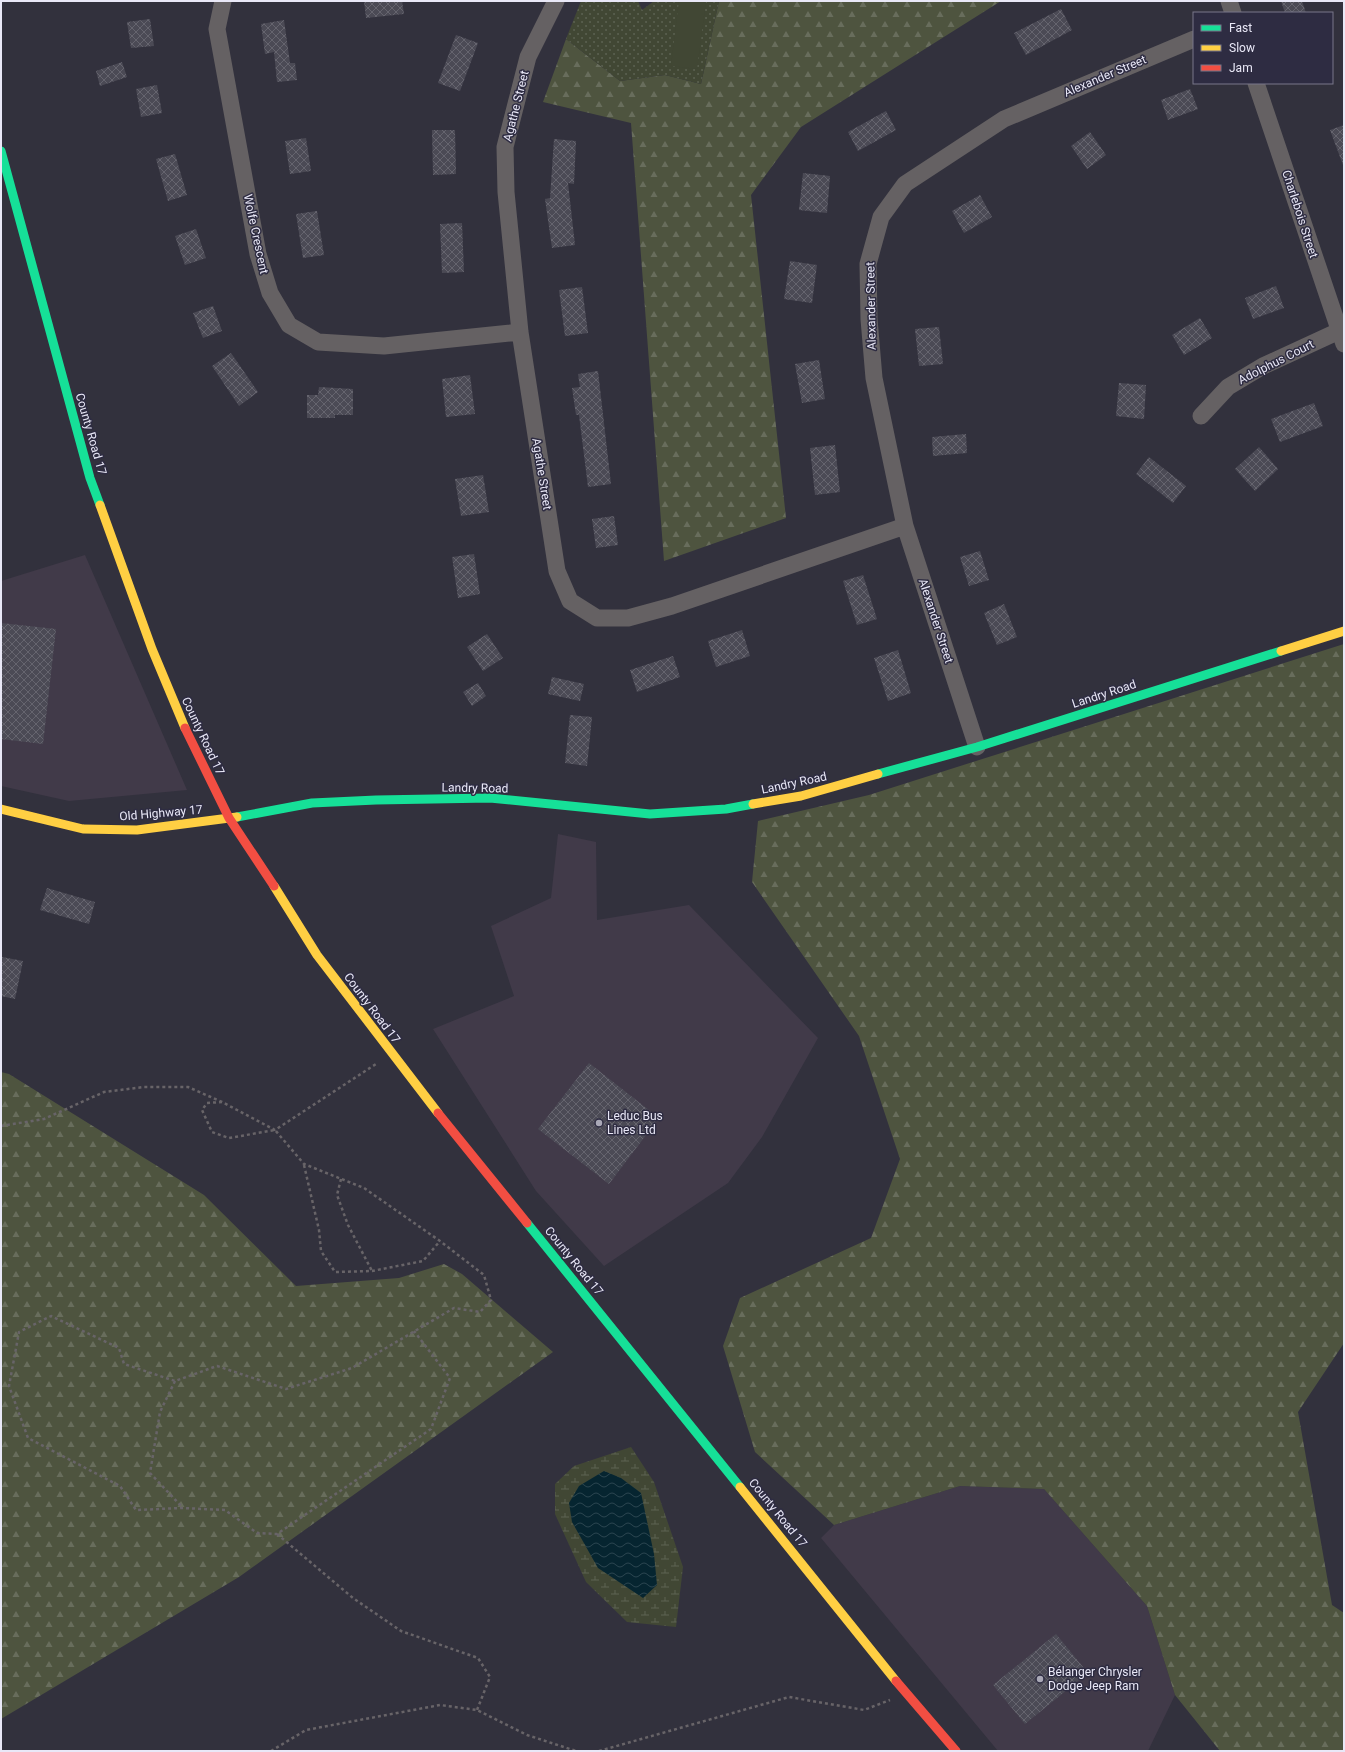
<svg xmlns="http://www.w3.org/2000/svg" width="1345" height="1752" viewBox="0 0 1345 1752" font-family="Roboto,sans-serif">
<defs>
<pattern id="forest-firs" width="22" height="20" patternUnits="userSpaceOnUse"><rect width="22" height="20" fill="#4e543f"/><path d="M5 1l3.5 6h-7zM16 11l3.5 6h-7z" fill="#686d5c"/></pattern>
<pattern id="wetland-marsh" width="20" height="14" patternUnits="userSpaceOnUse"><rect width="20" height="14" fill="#414734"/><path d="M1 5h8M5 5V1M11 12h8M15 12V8" fill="none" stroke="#5c6252"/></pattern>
<pattern id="park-dots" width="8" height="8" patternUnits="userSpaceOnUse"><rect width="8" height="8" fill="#414734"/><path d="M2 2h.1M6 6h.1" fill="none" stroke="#5c6252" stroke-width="1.8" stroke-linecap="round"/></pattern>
<pattern id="water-waves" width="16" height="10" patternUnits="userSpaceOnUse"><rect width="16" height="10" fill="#062530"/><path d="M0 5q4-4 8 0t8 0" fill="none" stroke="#2a454f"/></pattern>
<pattern id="building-cross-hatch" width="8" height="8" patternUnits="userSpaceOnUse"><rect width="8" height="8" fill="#4b4a55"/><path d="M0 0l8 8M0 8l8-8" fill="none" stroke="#65646e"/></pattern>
</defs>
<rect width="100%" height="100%" fill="#32313d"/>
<!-- commercial -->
<path fill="#413a49" d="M85,555L187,790L69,801L1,786V581Z
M558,834L596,842L597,920L689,905L818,1038L762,1137L728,1183L604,1266L536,1191L433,1029L514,996L491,926L551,898Z
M960,1486L1044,1489L1147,1606L1175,1695L1148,1751H998L821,1538L834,1525Z"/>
<!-- forest -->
<path fill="url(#forest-firs)" d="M719,1H1001L801,127L751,195L786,518L664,561L631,123L543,102L566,39L620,81L665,75L701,84Z
M1344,644V1343L1298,1412L1332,1605L1344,1613V1751H1220L1175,1695L1147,1606L1044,1489L960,1486L834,1525L755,1452L723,1346L740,1298L871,1238L900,1159L859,1036L752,882L758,821L869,795Z
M1,1072L9,1074L204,1195L296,1286L399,1278L444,1264L462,1274L553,1352L239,1577L1,1719Z"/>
<!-- wetland -->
<path fill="url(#wetland-marsh)" d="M631,1447L654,1482L683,1567L676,1627L627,1622L586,1582L555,1514V1484L574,1466Z"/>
<!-- park -->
<path fill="url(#park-dots)" d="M581,1H638L642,10L654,1H719L701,84L665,75L620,81L566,39Z"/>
<!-- garden -->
<path fill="#414734" d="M679,1H706L697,69L671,66Z"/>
<!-- water -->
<path fill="url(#water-waves)" d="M604,1471L621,1478L641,1493L654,1554L657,1585L643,1598L598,1568L572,1522L569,1503L579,1486Z"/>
<!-- building -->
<path fill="url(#building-cross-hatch)" d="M364,1H402L404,14L366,18Z
M1281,1H1302L1306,13H1285Z
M1061,9L1072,30L1026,55L1014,33Z
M150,19L154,46L131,48L127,22Z
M284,20L290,63H295L297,80L277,82L274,52L265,54L261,24Z
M456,35L478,43L460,91L438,83Z
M122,62L127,77L100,86L96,71Z
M157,85L162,113L141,117L136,89Z
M1190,89L1198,109L1168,120L1161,100Z
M886,111L896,130L858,151L848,132Z
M1344,125V165H1343L1330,130Z
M432,130H455L456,174L433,175Z
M1090,132L1106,155L1087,169L1071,146Z
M306,138L311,171L290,174L285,141Z
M554,139L576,141L574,184L568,183L575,245L552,248L545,199L550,198Z
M175,154L187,195L168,201L156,159Z
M803,173L830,176L827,213L799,210Z
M980,195L992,217L964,233L952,211Z
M317,211L324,255L303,258L296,214Z
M462,223L464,272L442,273L440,224Z
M196,229L206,258L185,265L175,236Z
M790,261L817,265L812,303L784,299Z
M1276,286L1284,308L1253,319L1245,298Z
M582,287L588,333L565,336L559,290Z
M213,306L222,331L203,338L193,313Z
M1200,318L1212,338L1184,355L1172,335Z
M939,327L943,364L919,366L915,329Z
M231,353L258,392L239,406L212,366Z
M819,360L825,399L802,403L795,364Z
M598,371L611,484L588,487L579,415H576L572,388L580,387L578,374Z
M470,375L475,414L446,417L442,379Z
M1119,383L1146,385L1144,419L1116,416Z
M319,387L353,389V415H335V418H307V395H318Z
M1314,403L1323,426L1280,442L1271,419Z
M966,434L967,453L933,456L932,437Z
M835,445L840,492L815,495L810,448Z
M1259,447L1278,469L1255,491L1235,469Z
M1149,457L1186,486L1173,503L1136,474Z
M483,475L489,512L461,516L455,479Z
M614,516L618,545L596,548L592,519Z
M980,551L989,580L969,586L960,557Z
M474,554L480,594L458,598L452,557Z
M863,575L877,619L857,625L843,581Z
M1004,604L1017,637L997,645L984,613Z
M1,623L56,629L43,744L1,739Z
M742,630L750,656L716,667L708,641Z
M487,634L503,658L483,671L467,647Z
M898,650L911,693L888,701L874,658Z
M673,656L680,677L637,692L630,670Z
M552,677L584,684L580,701L548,694Z
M478,683L486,696L472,706L463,692Z
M570,715L592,717L587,766L565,763Z
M47,888L95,902L89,924L40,910Z
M2,957L23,961L15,999L1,996Z
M589,1063L659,1118L609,1184L538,1129Z
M1056,1634L1088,1673L1025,1724L993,1685Z"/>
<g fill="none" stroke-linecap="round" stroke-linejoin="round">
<!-- path -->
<path stroke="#686468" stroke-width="2.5" stroke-dasharray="3 3" stroke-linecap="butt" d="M222,1102L207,1103L202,1110L212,1132L229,1138L275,1130L304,1164L364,1188L440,1241L484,1275L491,1300L480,1312L454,1308L352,1368L286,1389L217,1366L175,1381L124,1364L119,1348L51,1316L19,1332L9,1386L28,1438L120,1486L136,1510L182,1508L225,1510L257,1533L277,1534L431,1429L450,1378L414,1331
M1,1126L44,1119L104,1092L144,1087H188L222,1102L275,1130L376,1064
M304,1165L319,1230L321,1251L335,1272L372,1271L423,1261L440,1241
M341,1179L337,1195L348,1225L372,1271
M175,1381L160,1412L150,1473L182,1507
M277,1534L353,1598L401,1631L478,1658L490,1677L477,1710
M271,1751L306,1730L440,1705L477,1710L527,1735L576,1751
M599,1751L789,1697L864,1710L890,1700"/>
<!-- street -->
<path stroke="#656163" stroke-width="17" d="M223,1L217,29L258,254L270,293L289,325L318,342L384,346L520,332
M556,1L528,57L505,147L506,192L520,332L557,571L570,601L597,618H628L672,606L905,526
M1229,1L1233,13
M1256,83L1344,344
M1201,416L1228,387L1263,366L1339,331L1344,330
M977,747L905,526L874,378L869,319L868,264L881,217L905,184L1004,119L1194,39"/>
<!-- fast -->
<path stroke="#16e098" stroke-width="9" d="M1,151L90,478L100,505
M878,774L977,747L1281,651
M237,817L312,803L376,800L490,798L650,814L726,809L753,804
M527,1223L740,1487"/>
<!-- slow -->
<path stroke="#ffcf43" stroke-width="9" d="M100,505L152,649L185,728
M1281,651L1344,631
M753,804L801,796L878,774
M1,809L83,829L137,830L237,817
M274,886L317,955L438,1113
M740,1487L896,1681"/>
<!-- jam -->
<path stroke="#f24e42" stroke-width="9" d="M185,728L229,818L274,886
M438,1113L527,1223
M896,1681L956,1751"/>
</g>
<!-- markers -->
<g fill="#a9a8b6" stroke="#2e2c42" stroke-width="1.5">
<circle cx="599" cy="1123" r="4"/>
<circle cx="1040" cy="1679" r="4"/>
</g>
<g text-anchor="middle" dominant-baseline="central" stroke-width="3" stroke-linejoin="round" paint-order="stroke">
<!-- street labels -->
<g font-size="12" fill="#e9e8f7" stroke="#2e2c42">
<text transform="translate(1105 76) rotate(-23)">Alexander Street</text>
<text transform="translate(516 106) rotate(-76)">Agathe Street</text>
<text transform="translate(1300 214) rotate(72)">Charlebois Street</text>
<text transform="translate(256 234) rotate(78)">Wolfe Crescent</text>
<text transform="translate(871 306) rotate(-91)">Alexander Street</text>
<text transform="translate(1276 362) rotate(-27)">Adolphus Court</text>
<text transform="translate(91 434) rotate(74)">County Road 17</text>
<text transform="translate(542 474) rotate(81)">Agathe Street</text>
<text transform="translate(936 621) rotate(72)">Alexander Street</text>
<text transform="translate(1104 694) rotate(-18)">Landry Road</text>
<text transform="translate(203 736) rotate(65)">County Road 17</text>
<text transform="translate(794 783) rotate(-12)">Landry Road</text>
<text transform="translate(475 788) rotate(1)">Landry Road</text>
<text transform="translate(161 813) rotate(-5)">Old Highway 17</text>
<text transform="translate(372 1008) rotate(53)">County Road 17</text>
<text transform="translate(574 1261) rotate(51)">County Road 17</text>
<text transform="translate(778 1513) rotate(51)">County Road 17</text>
</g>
<!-- poi labels -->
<g font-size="12" fill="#e9e8f7" stroke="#2e2c42" text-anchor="start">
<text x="607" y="1116">Leduc Bus<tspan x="607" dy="14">Lines Ltd</tspan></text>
<text x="1048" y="1672">Bélanger Chrysler<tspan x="1048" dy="14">Dodge Jeep Ram</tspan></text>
</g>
</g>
<!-- border -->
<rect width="1345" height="1752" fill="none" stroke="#e9e8f7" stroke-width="4"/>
<!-- legend -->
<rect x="1193" y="12" width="140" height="72" fill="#2e2c42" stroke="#79778a"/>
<rect x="1201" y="25" width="20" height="6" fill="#16e098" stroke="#79778a"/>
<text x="1229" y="32" font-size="12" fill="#e9e8f7">Fast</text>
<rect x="1201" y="45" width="20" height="6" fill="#ffcf43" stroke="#79778a"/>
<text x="1229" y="52" font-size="12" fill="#e9e8f7">Slow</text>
<rect x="1201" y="65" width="20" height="6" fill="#f24e42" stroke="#79778a"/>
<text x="1229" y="72" font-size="12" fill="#e9e8f7">Jam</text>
</svg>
